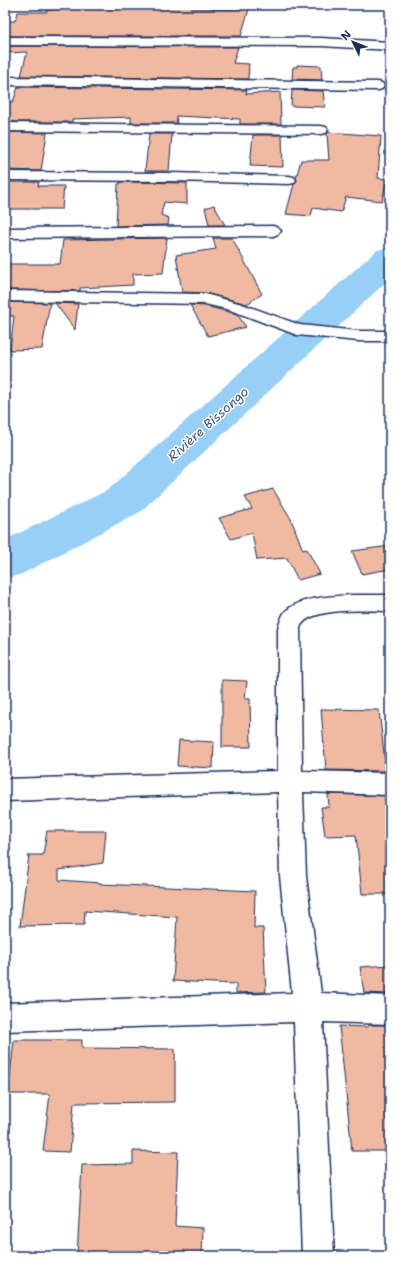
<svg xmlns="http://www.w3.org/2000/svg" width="395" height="1261" viewBox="0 0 395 1261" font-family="'Shantell Sans',sans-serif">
<rect width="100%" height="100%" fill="#fff"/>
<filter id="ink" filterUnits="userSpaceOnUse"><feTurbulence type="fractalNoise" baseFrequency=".025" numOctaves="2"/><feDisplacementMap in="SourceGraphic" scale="8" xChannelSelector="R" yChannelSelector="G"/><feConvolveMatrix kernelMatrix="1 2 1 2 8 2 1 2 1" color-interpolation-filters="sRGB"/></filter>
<g filter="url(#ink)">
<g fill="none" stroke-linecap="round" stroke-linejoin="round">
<!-- river -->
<path fill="#98cff7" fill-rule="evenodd" d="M390,247V278L140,512L22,574L5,579V540L108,490L377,250Z"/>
</g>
<!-- building -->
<path fill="#efb9a2" stroke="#1b2f5e" d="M181,5H190L191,8L249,9L241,36H5V21H15L18,12H47V10L80,8L123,7L122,9Z
M5,46L238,47L233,63L249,64L248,79L21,76L27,52L5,53Z
M297,65L321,66L322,80L292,79L293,67H297Z
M18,87L247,90L246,94L280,92L281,124H240V119L176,116L177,123H131V117L72,119V122H5V102H13Z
M292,90L323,91L325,107L291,106Z
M5,132L47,133L41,171L5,170Z
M328,132L381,136L378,178L387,179L382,201L346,197L341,212L313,208L311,216L286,214L294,184L297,181L296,178L301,160H329L327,134Z
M149,134H172L169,171H145Z
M253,135H282L283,167L250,166Z
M5,182H39L38,186H64L62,209H5Z
M120,182L187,183V204L164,202L161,215L169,218L168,225L116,226L118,184H120Z
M214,205L225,225H209L205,208Z
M167,238L163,273L133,274V285L80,288V291L5,290V264H60L63,240Z
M213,238H232L262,294L247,304L205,293L182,292L176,255L216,249Z
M5,302L50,303L42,349L10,350L14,316H5Z
M55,303L78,304L75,330Z
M190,305L205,306L237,314L246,327L208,336Z
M273,489L291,519L303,550L307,549L320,574L298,580L287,558L257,560L252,533L231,539L219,518L252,509L245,497Z
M390,546V569L362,574L352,551Z
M222,680L247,681L245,699H250L251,747H222Z
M321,709L379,710L386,771L326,770Z
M179,740L214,742L213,768L177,766Z
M328,794L390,796V894H362L356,835L325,836L321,807H329Z
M47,831H106L103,863L59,870V880L101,883V884L255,891L254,928H263L266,992L236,993V984L173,981L177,917L85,911L84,925L20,926L29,855H43Z
M390,965V994L364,993L360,967Z
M368,1025H390V1151H352L339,1026L368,1027Z
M14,1040H82V1048L175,1049V1102L74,1103L70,1152L43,1151L50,1094H8Z
M133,1151L178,1152L175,1226L203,1228L202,1256H77L82,1165L133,1164Z"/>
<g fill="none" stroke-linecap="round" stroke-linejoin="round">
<!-- minor casing -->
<g stroke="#1b2f5e" stroke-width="3">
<path id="minor" d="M5,37L321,38L390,42V50L321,46L5,45Z
M5,77L378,82L382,83L384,86L382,89L378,90L5,85Z
M5,123L321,126L326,127L328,130L326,133L321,134L5,131Z
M5,172L171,173L289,176L294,177L296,180L294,183L289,184L171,181L5,180Z
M273,226L278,228L281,231L278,234L273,236L5,238V228Z
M5,291L205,294L242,304L300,325L358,331H390V341H358L297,335L230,310L205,304L5,301Z
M353,595H390V611C370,611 307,606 300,628L302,771L390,773V795L303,792L306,876L321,993L390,996V1024L323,1022L334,1256H302L294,1022L5,1031V1003L292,993L280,876L278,792L5,801V779L278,771V628C280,623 281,618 284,613C297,597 334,596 353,595Z"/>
</g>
<!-- minor -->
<use href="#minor" fill="#fff" fill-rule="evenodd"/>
</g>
</g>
<g text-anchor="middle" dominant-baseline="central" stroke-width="3" stroke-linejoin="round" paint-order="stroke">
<!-- water labels -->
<g font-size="13" font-style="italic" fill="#3a5784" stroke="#fff">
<text transform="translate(208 424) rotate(-42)">Rivière Bissongo</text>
</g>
</g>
<!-- margin -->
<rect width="395" height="1261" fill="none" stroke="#fff" stroke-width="20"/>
<rect x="10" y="10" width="375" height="1241" fill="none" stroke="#1b2f5e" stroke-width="1.5" filter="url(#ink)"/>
<!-- north arrow -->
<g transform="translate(353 42) rotate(313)" stroke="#ffffff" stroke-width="3" paint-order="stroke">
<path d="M0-3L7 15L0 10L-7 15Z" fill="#1b2f5e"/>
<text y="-6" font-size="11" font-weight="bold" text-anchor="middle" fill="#1b2f5e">N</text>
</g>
</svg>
